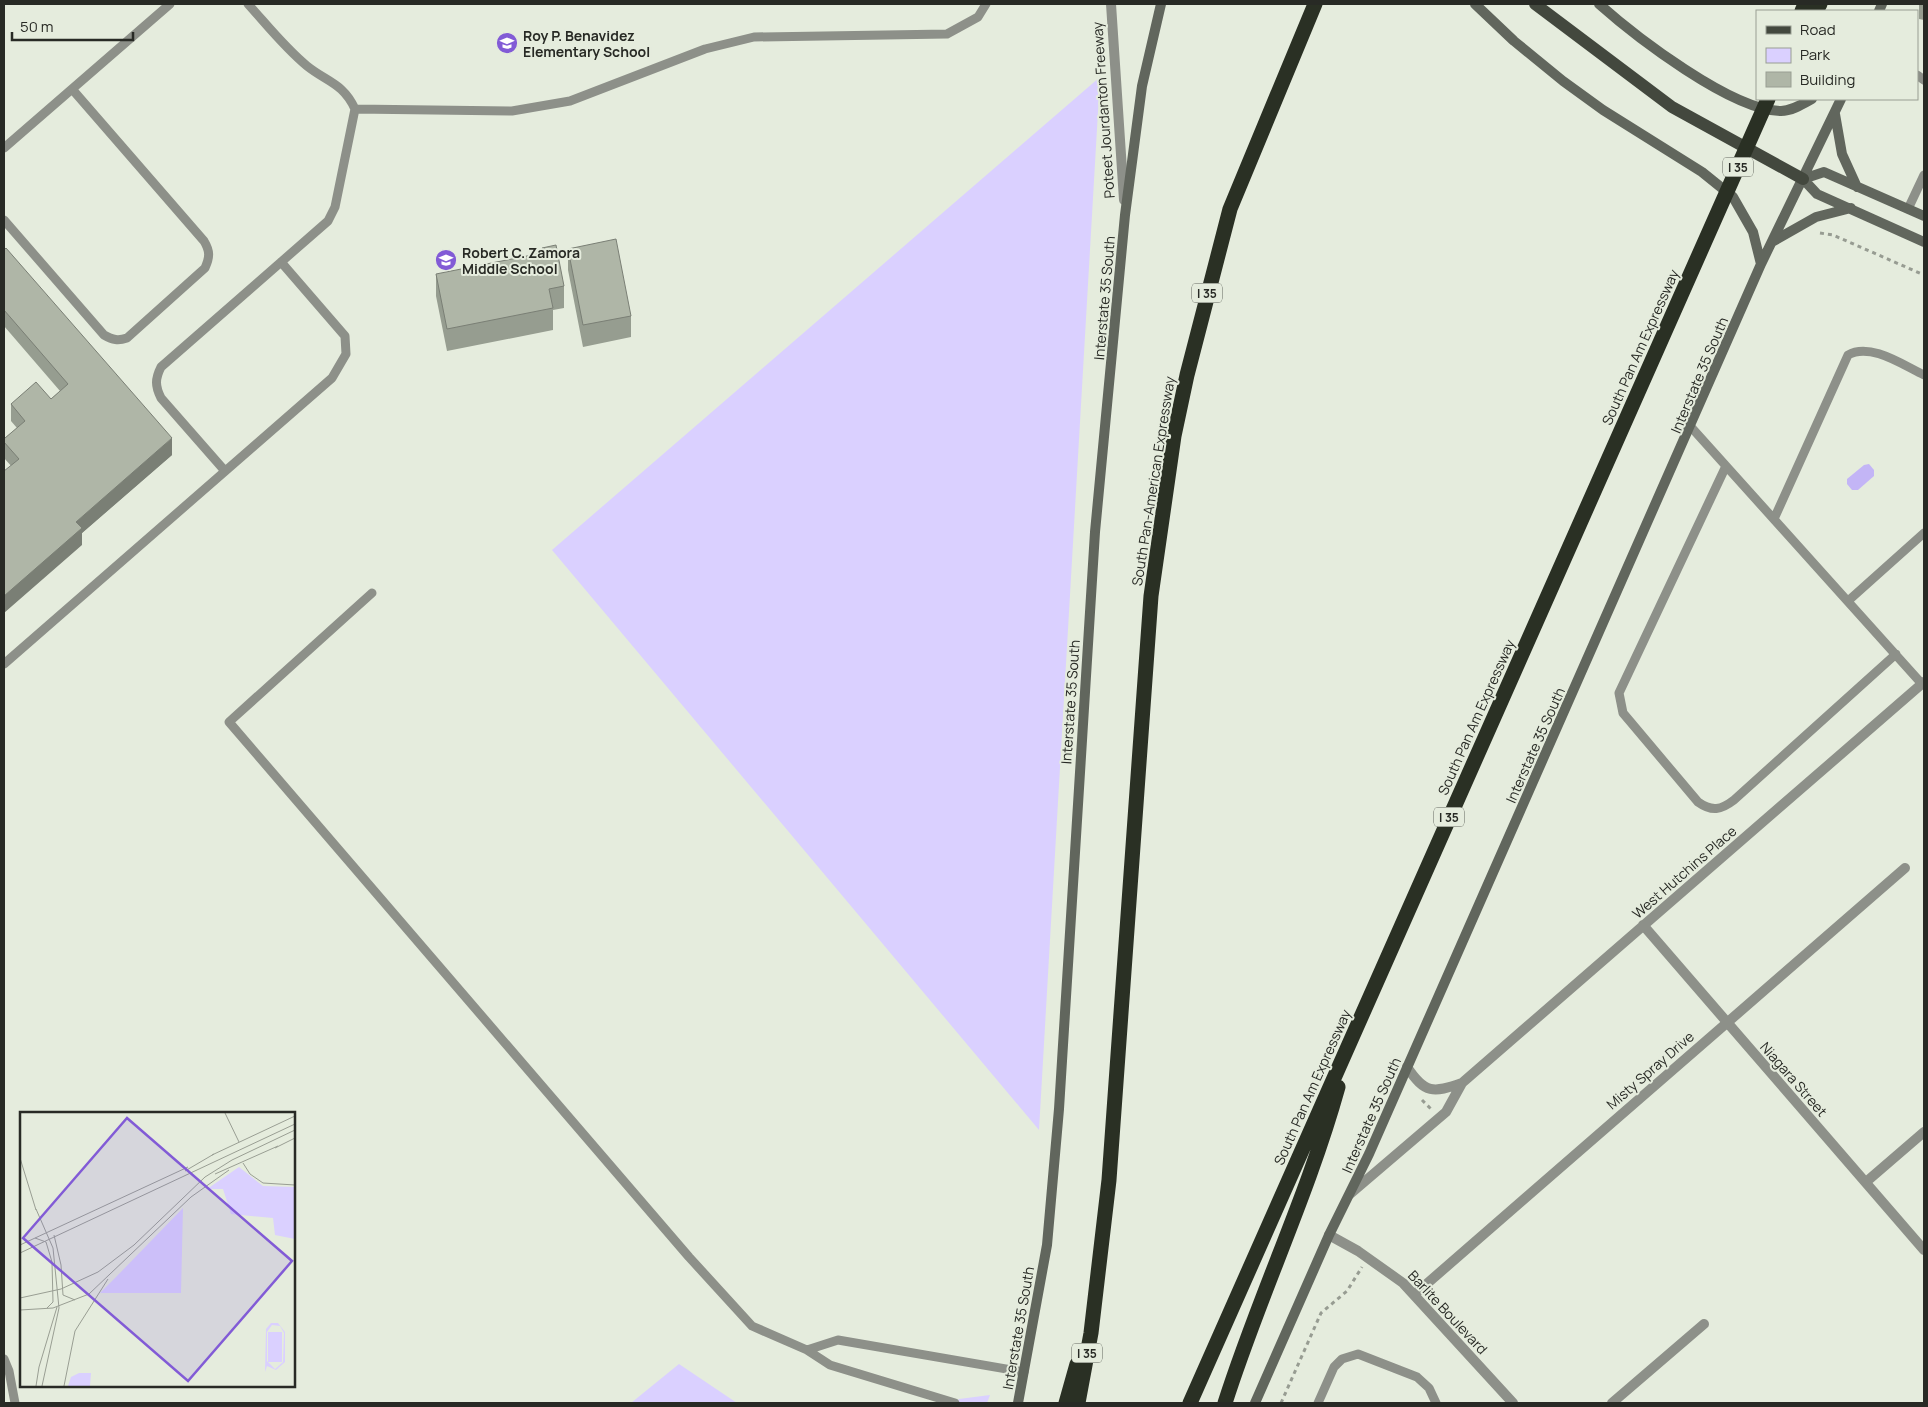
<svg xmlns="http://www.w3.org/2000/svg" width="1928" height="1407" viewBox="0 0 1928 1407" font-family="Manrope,sans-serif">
<rect width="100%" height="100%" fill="#e5ecdd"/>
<!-- green -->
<path fill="#dad0ff" d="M1100,77L1039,1130L552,550Z
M679,1364L737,1403H631Z
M990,1395L987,1403H955L959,1399Z"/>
<!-- water -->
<path fill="#c3b5f6" d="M1869,464L1874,470V476L1858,490H1852L1847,484V479L1864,465Z"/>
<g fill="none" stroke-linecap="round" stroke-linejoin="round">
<!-- path -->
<path stroke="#979c92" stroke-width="3" stroke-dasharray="4 4" stroke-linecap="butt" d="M1820,233L1833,235L1924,275
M1422,1100L1432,1110
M1281,1403L1321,1313L1347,1291L1362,1267"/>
<!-- service -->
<path stroke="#8d9089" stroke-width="9" d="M1917,75L1924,80
M355,109L512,111L570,101L705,49L754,37L947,34L978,17L986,4
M4,148L170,4
M1908,209L1924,175
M4,220L104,335C113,340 118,341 127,338L205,268C210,257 210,251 204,241L72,89
M1691,427L1922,684
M1726,466L1619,693L1623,713L1698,802C1712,812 1721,810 1734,800L1896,654
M225,471L161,398C155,386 155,379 161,367L328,221L335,207L355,109C343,83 327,82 307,66C285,48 267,25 248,4
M1774,519L1848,355C1870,342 1903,365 1924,375
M372,593L229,722L689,1257L752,1326L807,1350L830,1365L955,1403
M1848,601L1924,533
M4,664L332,378L346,354L345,336L281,262
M807,1350L838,1340L1024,1372
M4,1359L9,1371L15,1403
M1318,1403L1334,1367L1342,1359L1358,1354L1417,1377L1429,1388L1436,1403"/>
<!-- minor -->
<path stroke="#8d9089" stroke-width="10" d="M1643,925L1924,1250
M1407,1067C1425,1094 1433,1093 1462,1083
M1866,1182L1924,1132
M1350,1194L1446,1112L1462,1083L1924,682
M1329,1235L1358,1251L1403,1283L1513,1403
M1415,1294L1905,868
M1612,1403L1704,1324"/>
<!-- tertiary -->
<path stroke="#8d9089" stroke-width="10" d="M1111,4L1124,200"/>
<!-- secondary -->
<path stroke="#61665d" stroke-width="10" d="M1475,4L1514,41L1563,81L1603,110L1702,172L1733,197L1753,232L1761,264
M1599,4C1635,36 1732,111 1781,111C1792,111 1803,104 1812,99
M1879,11L1882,4
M1835,114L1842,154L1857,187
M1803,179L1817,194L1924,242
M1803,179L1824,172L1924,216
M1772,242L1816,217L1851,208
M1018,1403L1047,1245L1059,1109L1095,532L1125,215L1142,86L1161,4
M1255,1403L1329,1235L1369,1154L1761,264L1841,99"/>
<!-- primary -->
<path stroke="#43483e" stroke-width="12" d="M1535,4L1672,107L1803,179"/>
<!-- motorway -->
<path stroke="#2a3024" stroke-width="15" d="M1802,11L1805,4
M1816,11L1820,4
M1066,1403L1077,1364
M1078,1403L1091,1333L1109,1180L1151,596L1174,436L1187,375L1230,209L1315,4
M1190,1403L1768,99
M1225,1403C1259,1296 1308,1195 1338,1087"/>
</g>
<!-- wall -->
<path fill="#969d90" d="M1919,4H1924V20L1919,19Z
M568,249L631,316V337L583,347L568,270Z
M4,250L172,455L82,533V545L4,458V436L5,438L17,428L11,421V404L51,399L60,391L4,326Z
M436,274L564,286V308L553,310V330L447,351L436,296Z"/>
<!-- shaded-wall -->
<path fill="#7a7f75" d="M172,438V455L82,533V545L4,613V596L76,522Z"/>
<!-- building -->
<path fill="#afb6a7" stroke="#7a7f75" d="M616,239L631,316L583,325L568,249Z
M556,245L564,286L549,289L553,308L447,329L436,274L542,253V248Z
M6,248L172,438L76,522L82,528L4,596V471L19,459L4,442V436L5,438L25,421L11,404L36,382L51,399L68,384L4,310V250Z"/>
<!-- icons -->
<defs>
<g id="school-disc" transform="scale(1.125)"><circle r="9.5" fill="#825bd6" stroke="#e5ecdd"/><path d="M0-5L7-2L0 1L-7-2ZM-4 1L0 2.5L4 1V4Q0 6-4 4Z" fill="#fff"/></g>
</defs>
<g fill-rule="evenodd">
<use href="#school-disc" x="507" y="43"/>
<use href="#school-disc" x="446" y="260"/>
</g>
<g text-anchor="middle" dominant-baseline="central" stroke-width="4" stroke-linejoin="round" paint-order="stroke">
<!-- shield labels -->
<g fill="#e5ecdd" stroke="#61645c" stroke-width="1">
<rect x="1723" y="157.5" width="30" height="19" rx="4"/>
<rect x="1192" y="283.5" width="30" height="19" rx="4"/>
<rect x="1434" y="807.5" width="30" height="19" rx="4"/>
<rect x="1072" y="1343.5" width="30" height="19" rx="4"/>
</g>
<g font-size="12" font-weight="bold" fill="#282a25">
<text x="1738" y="167">I 35</text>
<text x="1207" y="293">I 35</text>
<text x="1449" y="817">I 35</text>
<text x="1087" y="1353">I 35</text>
</g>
<!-- poi labels -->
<g font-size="14" font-weight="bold" fill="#282a25" stroke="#e5ecdd" text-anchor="start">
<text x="523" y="35">Roy P. Benavidez<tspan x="523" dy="16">Elementary School</tspan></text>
<text x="462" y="252">Robert C. Zamora<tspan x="462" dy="16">Middle School</tspan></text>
</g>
<!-- street labels -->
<g font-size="14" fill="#282a25" stroke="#e5ecdd">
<text transform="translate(1103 110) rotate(-94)">Poteet Jourdanton Freeway</text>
<text transform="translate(1104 298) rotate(-85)">Interstate 35 South</text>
<text transform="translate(1640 347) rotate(-66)">South Pan Am Expressway</text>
<text transform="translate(1699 375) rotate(-67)">Interstate 35 South</text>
<text transform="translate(1153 481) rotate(-81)">South Pan-American Expressway</text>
<text transform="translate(1070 702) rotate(-86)">Interstate 35 South</text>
<text transform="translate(1476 717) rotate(-66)">South Pan Am Expressway</text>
<text transform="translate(1535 745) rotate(-66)">Interstate 35 South</text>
<text transform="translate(1684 872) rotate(-41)">West Hutchins Place</text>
<text transform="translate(1650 1070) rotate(-41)">Misty Spray Drive</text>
<text transform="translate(1794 1079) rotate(49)">Niagara Street</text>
<text transform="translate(1312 1087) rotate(-66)">South Pan Am Expressway</text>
<text transform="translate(1371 1115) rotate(-66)">Interstate 35 South</text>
<text transform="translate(1448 1312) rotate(47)">Barlite Boulevard</text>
<text transform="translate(1018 1328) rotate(-80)">Interstate 35 South</text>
</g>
</g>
<!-- overview -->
<g transform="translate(20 1112)">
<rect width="275" height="275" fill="#e5ecdd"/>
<path d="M219,55L243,74L275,75V127L255,123L253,106L211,102L203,77H187ZM163,96L161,181H80L97,164ZM258,211L265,220V250L256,258L247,254L245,260L246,217L251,211ZM252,213L260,214L264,221L263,250L255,257L247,249V220ZM248,220H262V250H248ZM59,261H71L70,274H48L51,265Z" fill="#dad0ff" fill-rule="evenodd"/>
<path fill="none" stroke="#999e93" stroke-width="1" d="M205,1L219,30M255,36L275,26M192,43L275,4M0,46L16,98M223,51L230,62L243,71L275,73M165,59L194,42M195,62L258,34M16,97L33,136L39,196L22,274M34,123L41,153L43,183L55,188M15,126L26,130L32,150L33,190L27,196M0,133L168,55M0,141L275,12M0,186L41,177L78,160L114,133L185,65L212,48L275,18M0,198L33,196L69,182L171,85L209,58M16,274L19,255L37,195M44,274L55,219L88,167"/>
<path fill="#825bd6" fill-opacity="0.15" stroke="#825bd6" stroke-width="2.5" d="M107,6L272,149L168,269L3,126Z"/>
<rect width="275" height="275" fill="none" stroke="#282a25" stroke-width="2.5"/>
</g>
<!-- border -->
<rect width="1928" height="1407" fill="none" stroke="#282a25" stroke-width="10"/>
<!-- legend -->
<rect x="1756" y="10" width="162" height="90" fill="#e5ecdd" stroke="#999e93"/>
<rect x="1766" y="26" width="25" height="8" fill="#43483e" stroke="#999e93"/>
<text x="1800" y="35" font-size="15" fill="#282a25">Road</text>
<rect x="1766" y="48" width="25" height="15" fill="#dad0ff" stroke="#999e93"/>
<text x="1800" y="60" font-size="15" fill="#282a25">Park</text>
<rect x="1766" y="72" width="25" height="15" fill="#afb6a7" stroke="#999e93"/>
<text x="1800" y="85" font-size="15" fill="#282a25">Building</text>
<!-- scale -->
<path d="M12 32v8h121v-8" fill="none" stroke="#282a25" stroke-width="2.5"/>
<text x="20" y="32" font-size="15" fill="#282a25" stroke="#e5ecdd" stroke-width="4" paint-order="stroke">50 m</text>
</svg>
